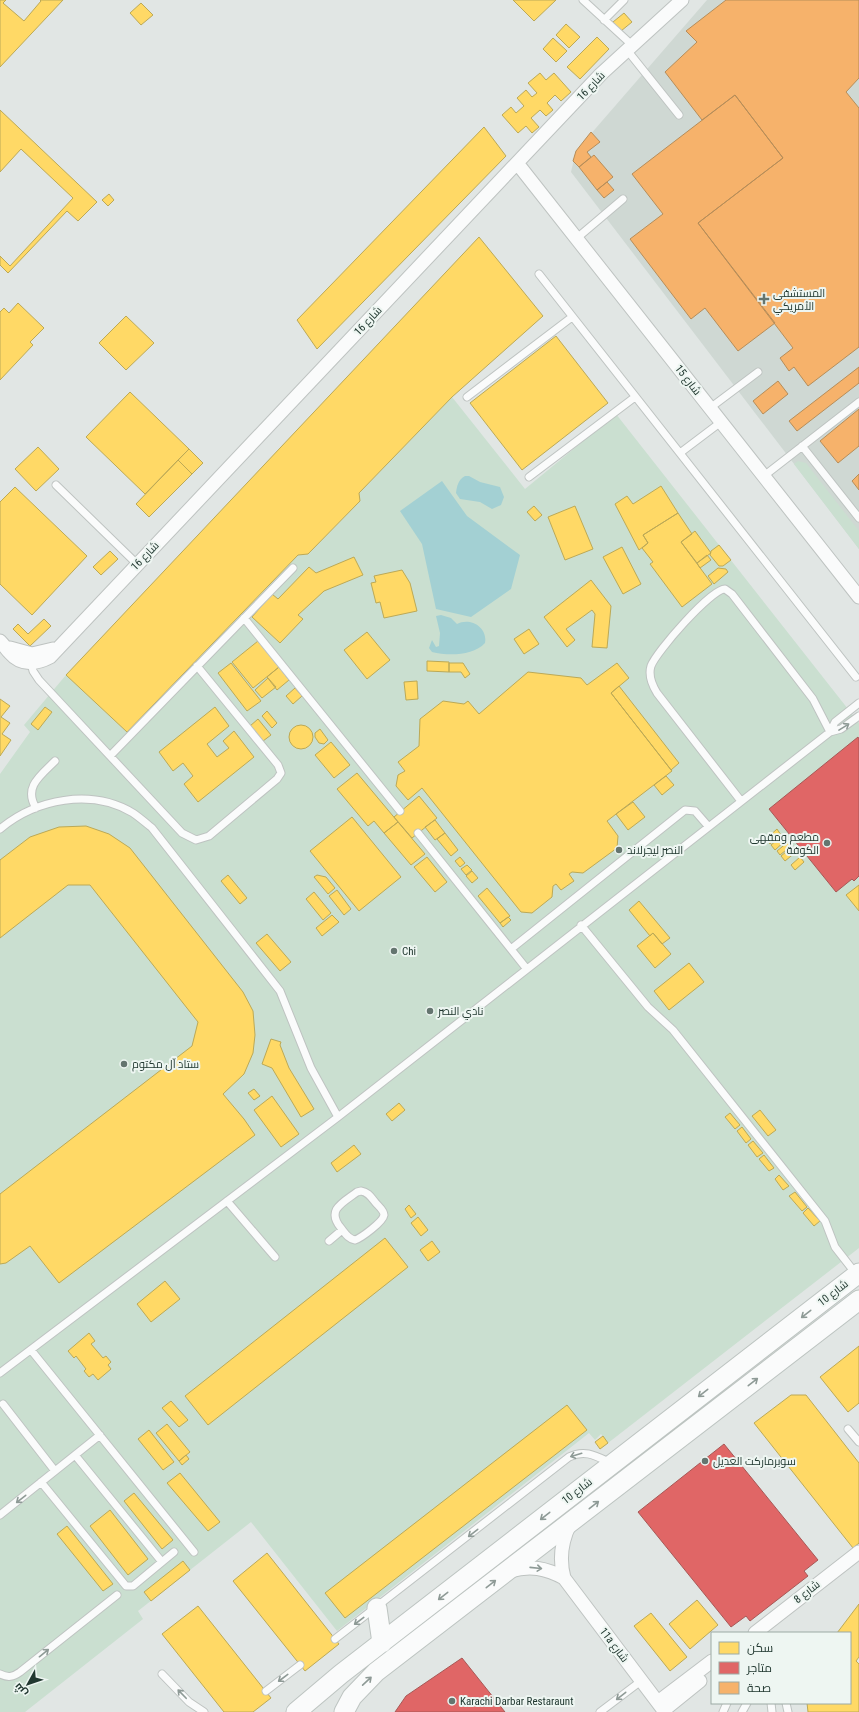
<svg xmlns="http://www.w3.org/2000/svg" width="859" height="1712" viewBox="0 0 859 1712" font-family="'Roboto Condensed',Cairo,sans-serif">
<rect width="100%" height="100%" fill="#e1e6e4"/>
<!-- built -->
<path fill="#cfd8d3" d="M707,0H859V549L571,172L576,151Z"/>
<!-- green -->
<path fill="#cadfd0" d="M452,397L525,489L616,414L859,723V1248L608,1443L601,1434L595,1440L589,1433L337,1631L251,1522L138,1611L143,1619L25,1712H0V774L30,732L24,725L66,675L127,732L298,555L308,554L360,501L359,493Z
M798,461L806,463L859,531V549L794,464Z"/>
<!-- water -->
<path fill="#a3d0d3" d="M465,476H469L480,482L500,487L504,497L501,505L492,509L480,502L460,499L456,493C457,486 458,480 465,476Z
M442,481L467,516L520,555L511,589L471,617L436,609L422,544L400,511Z
M441,615L451,618L457,624C470,617 488,627 485,643C473,656 448,656 432,652L429,648L432,640L436,647L439,646L440,633L436,616Z"/>
<!-- homes -->
<path fill="#ffd966" stroke="#bca956" d="M0,0H6L3,3L24,21L41,1L40,0H63L0,67Z
M513,0H556L534,21Z
M141,3L153,15L141,25L130,13Z
M624,13L632,22L621,31L613,22Z
M566,24L580,37L569,48L556,35Z
M597,37L609,49L580,79L567,67Z
M553,38L567,51L556,62L543,49Z
M540,73L546,80L554,73L571,92L561,101L555,95L547,103L553,110L546,116L540,110L531,118L539,127L532,133L526,126L518,133L502,115L511,107L516,113L524,106L517,98L526,90L532,97L537,93L528,83Z
M0,110L97,202L78,221L67,211L8,273L0,265V256L10,266L73,198L21,149L0,172Z
M484,127L506,156L317,349L297,320Z
M109,194L114,200L108,206L102,200Z
M479,237L543,316L452,397L359,493L360,501L308,554L298,555L127,732L66,675Z
M18,303L44,328L30,342L33,345L0,380V312L4,308L9,313Z
M126,316L154,343L126,370L99,343Z
M556,336L608,403L522,470L470,403Z
M130,392L189,449L145,494L86,437Z
M38,447L59,469L36,491L15,469Z
M189,449L203,463L192,474L178,460Z
M178,460L192,474L149,517L136,504Z
M661,486L678,513L643,535L648,543L639,550L615,504L627,496L633,504Z
M15,487L87,556L32,615L0,584V502Z
M534,506L542,515L535,521L527,512Z
M575,506L593,549L565,560L548,517Z
M678,513L692,534L681,542L712,584L682,607L650,564L653,562L642,548L648,543L643,535Z
M695,531L711,553L697,563L681,542Z
M719,545L731,560L723,566H719L710,555L711,551Z
M622,547L641,584L623,594L603,557Z
M110,551L118,559L101,575L93,567Z
M707,555L711,560L700,568L697,563Z
M354,557L363,575L324,591L298,615L303,619L280,643L252,617L272,594L278,599L309,567L316,573Z
M718,568L726,569L728,572L714,584L708,576Z
M402,570L410,583L417,611L384,618L380,602L376,603L371,583L376,582L374,576Z
M591,580L611,606L607,648L592,647L595,614L592,610L566,629L575,640L567,647L544,617Z
M44,619L51,626L30,646L13,629L18,624L28,634Z
M529,629L539,644L524,654L514,639Z
M367,632L390,660L367,679L344,650Z
M258,641L279,667L253,688L232,662Z
M427,661L449,662V672L427,671Z
M231,663L261,701L247,711L218,673Z
M449,663H463L470,674L465,678L461,672H449Z
M617,663L629,678L611,693L672,771L607,821L618,836L617,848L583,873L572,872L569,874L574,881L561,890L556,884L553,886L552,897L532,913L521,912L422,788L408,800L396,786L398,775L405,771L398,762L419,746L420,719L443,701L464,704L468,701L479,714L528,672L581,678L587,685Z
M279,667L289,680L277,690L267,677Z
M268,678L276,687L262,698L255,690Z
M417,681L418,699L406,700L404,682Z
M619,686L679,763L671,770L611,693Z
M295,688L302,696L293,704L286,696Z
M0,699L10,706L1,717L10,723L2,734L11,740L0,756Z
M45,707L52,712L38,730L31,724Z
M215,707L229,726L207,744L217,757L229,748L223,741L234,731L254,757L198,802L184,784L193,776L183,763L173,771L159,752Z
M267,711L277,723L272,728L262,716Z
M258,719L271,735L263,741L250,726Z
M289 737a12 12 0 1 1 24 0a12 12 0 1 1-24 0Z
M320,729L328,740L324,744L319,743L315,737V733Z
M331,742L350,765L334,778L315,755Z
M357,773L398,822L384,833L374,821L368,826L337,789Z
M666,776L674,785L662,795L654,785Z
M419,796L437,818L412,838L394,817Z
M633,802L645,817L628,830L616,814Z
M352,817L401,877L359,911L310,851Z
M435,820L445,833L435,840L425,827Z
M398,822L425,854L411,865L384,833Z
M86,826L109,834L130,848L243,992L253,1011L255,1035L253,1053L244,1074L223,1094L244,1119L255,1135L59,1283L30,1246L6,1263L0,1264V1194L192,1046L198,1022L90,885H68L0,938V860L30,837L59,827Z
M777,829L781,835L770,844L766,839Z
M445,833L458,850L451,856L437,839Z
M782,836L786,840L775,850L771,845Z
M788,842L791,846L780,855L777,851Z
M792,847L796,852L785,861L781,856Z
M427,857L447,882L435,892L414,867Z
M460,857L465,863L460,867L455,861Z
M800,857L804,862L795,870L791,865Z
M467,865L472,870L466,875L461,869Z
M472,871L478,878L472,883L466,876Z
M228,875L247,898L240,904L221,881Z
M317,875L326,877L335,888L328,894L314,877Z
M859,885V911L846,895Z
M487,888L510,916L500,923L478,896Z
M337,890L351,909L344,915L329,896Z
M314,892L331,913L323,920L306,899Z
M639,901L670,938L662,944L653,933L650,936L629,910Z
M332,915L339,922L322,936L316,928Z
M508,917L511,920L503,927L500,923Z
M653,933L671,954L655,968L637,946Z
M267,934L291,962L280,971L256,943Z
M689,963L704,982L669,1010L654,991Z
M271,1039L281,1042L280,1045L289,1068L314,1109L301,1117L272,1068L262,1064Z
M254,1089L260,1096L254,1100L248,1093Z
M272,1096L299,1134L281,1147L254,1110Z
M399,1103L405,1110L392,1121L386,1114Z
M760,1110L776,1130L768,1136L752,1116Z
M730,1113L740,1125L735,1129L725,1117Z
M742,1127L751,1139L746,1143L737,1131Z
M753,1141L763,1153L757,1157L748,1145Z
M354,1145L361,1154L337,1172L331,1163Z
M764,1155L774,1168L769,1171L759,1159Z
M779,1175L789,1186L783,1190L775,1179Z
M795,1192L807,1207L802,1211L789,1196Z
M409,1205L416,1214L411,1218L405,1209Z
M808,1208L820,1221L814,1226L803,1213Z
M418,1217L428,1230L421,1236L411,1223Z
M385,1238L408,1267L208,1425L185,1396Z
M432,1241L440,1252L428,1261L420,1250Z
M165,1281L180,1299L151,1322L137,1304Z
M89,1333L95,1341L91,1344L103,1358L106,1356L111,1362L108,1365L111,1369L98,1380L93,1374L89,1377L84,1371L86,1369L76,1356L74,1358L68,1351Z
M859,1346V1403L848,1412L820,1377Z
M791,1395H806L859,1463V1543L853,1548L754,1423Z
M171,1401L188,1420L179,1427L162,1408Z
M567,1405L587,1430L345,1618L325,1593Z
M167,1424L190,1452L179,1461L156,1433Z
M149,1430L174,1462L163,1470L138,1439Z
M603,1436L608,1443L600,1449L595,1442Z
M186,1455L189,1459L182,1465L179,1461Z
M180,1473L220,1522L208,1531L167,1483Z
M134,1493L173,1540L162,1549L124,1501Z
M110,1510L148,1559L128,1575L90,1526Z
M67,1526L113,1584L103,1591L57,1534Z
M267,1553L339,1644L305,1671L233,1581Z
M183,1561L190,1570L151,1601L144,1592Z
M697,1600L718,1625L690,1649L669,1624Z
M859,1604V1657L856,1661L859,1664V1712H808L807,1703H850V1633H837Z
M198,1606L271,1698L253,1712H224L162,1634Z
M651,1613L687,1657L670,1671L634,1626Z"/>
<!-- shops -->
<path fill="#e06666" stroke="#a75856" d="M858,737L859,739V876L854,881L852,879L836,892L769,809Z
M724,1444L818,1560L804,1571L808,1576L750,1621L746,1616L731,1627L638,1512Z
M462,1658L505,1712H395L406,1696Z"/>
<!-- health -->
<path fill="#f6b26b" stroke="#b68d59" d="M726,0H859V78L846,92L859,108V347L808,386L794,367L789,371L780,358L793,348L698,223L783,158L735,95L702,120L665,72L697,42L686,31Z
M735,95L783,158L698,223L775,323L738,351L705,308L691,319L630,239L663,214L632,174Z
M591,132L600,142L587,152L591,157L579,167L573,161L576,151Z
M594,155L613,177L597,190L579,167Z
M607,182L614,190L604,198L597,190Z
M859,367V383L797,431L789,421Z
M778,381L788,394L763,414L753,401Z
M859,409V446L838,463L820,441Z
M859,474V490L852,481Z"/>
<g fill="none" stroke-linecap="round" stroke-linejoin="round">
<!-- lane casing -->
<g stroke="#bec3c1" stroke-width="9">
<path id="lane" d="M583,0L632,45
M604,20L624,0
M627,50L679,115
M577,238L623,199
M539,274L856,677
M467,397L572,317
M710,408L758,372
M802,446L859,518
M680,453L721,422
M764,476L859,402
M529,477L635,397
M56,485L137,564
M244,618L400,811
M31,663L33,671L39,680L182,833L196,840L209,836L277,779L281,773L278,765L197,666
M830,732L835,722L859,703
M110,756L293,568
M741,801L657,693C652,685 648,676 651,666C656,652 711,589 725,589L732,594L813,699L830,732
M36,808C23,787 41,775 55,761
M0,829C36,799 91,788 133,813C139,817 146,823 152,828L280,991L311,1068L338,1117
M418,833L526,968
M581,925L648,1007L673,1030L825,1221L835,1247L856,1274
M511,949L685,810L695,811L708,826
M361,1191C368,1192 371,1197 375,1202C378,1206 384,1210 384,1215C383,1222 361,1238 355,1240C348,1239 345,1233 341,1228C326,1210 342,1203 357,1192Z
M227,1201L275,1257
M329,1241L342,1230
M31,1350L194,1552
M0,1373L338,1117L830,732L841,729L859,716
M3,1404L55,1471
M848,1429L859,1442
M75,1455L162,1562
M41,1482L126,1586H133L174,1552
M0,1515L100,1435
M335,1639L569,1457C585,1449 596,1456 611,1463
M0,1674C8,1678 13,1677 20,1672L117,1595
M162,1674L189,1702L204,1712
M266,1691L300,1665
M771,1703L772,1712
M786,1703L788,1712
M600,1712L641,1681
M723,1712L727,1703
M742,1712L747,1703"/>
</g>
<!-- street casing -->
<g stroke="#bec3c1" stroke-width="15">
<path id="street" d="M517,163L859,597
M0,641C4,645 6,649 10,653C21,666 37,664 50,657L601,74L682,0
M10,648L32,654L53,649
M510,1571C530,1565 546,1568 564,1578L665,1712
M564,1578C559,1559 561,1542 570,1524
M755,1633L859,1552
M658,1702L712,1661
M664,1710L700,1681"/>
</g>
<!-- secondary casing -->
<g stroke="#bdc4c1" stroke-width="21">
<path id="secondary" d="M377,1608L382,1643
M296,1712L341,1674L859,1273
M344,1712L352,1697L376,1672L859,1300"/>
</g>
<!-- lane -->
<use href="#lane" stroke="#fafbfb" stroke-width="7"/>
<!-- street -->
<use href="#street" stroke="#fafbfb" stroke-width="13"/>
<!-- secondary -->
<use href="#secondary" stroke="#fafbfb" stroke-width="19"/>
</g>
<!-- one-way arrows -->
<defs><path id="oneway-shaft" d="M-6 0H5M1.5-3L5.5 0L1.5 3" fill="none" stroke-width="1.6" stroke-linecap="round" stroke-linejoin="round"/></defs>
<g stroke="#8e9a96">
<use href="#oneway-shaft" transform="translate(844 727) rotate(-32)"/>
<use href="#oneway-shaft" transform="translate(806 1314) rotate(142)"/>
<use href="#oneway-shaft" transform="translate(753 1382) rotate(-38)"/>
<use href="#oneway-shaft" transform="translate(703 1393) rotate(142)"/>
<use href="#oneway-shaft" transform="translate(576 1455) rotate(163)"/>
<use href="#oneway-shaft" transform="translate(21 1499) rotate(142)"/>
<use href="#oneway-shaft" transform="translate(594 1505) rotate(-38)"/>
<use href="#oneway-shaft" transform="translate(545 1516) rotate(142)"/>
<use href="#oneway-shaft" transform="translate(473 1533) rotate(142)"/>
<use href="#oneway-shaft" transform="translate(536 1568) rotate(6)"/>
<use href="#oneway-shaft" transform="translate(491 1584) rotate(-38)"/>
<use href="#oneway-shaft" transform="translate(443 1596) rotate(142)"/>
<use href="#oneway-shaft" transform="translate(359 1621) rotate(143)"/>
<use href="#oneway-shaft" transform="translate(44 1653) rotate(-39)"/>
<use href="#oneway-shaft" transform="translate(283 1678) rotate(143)"/>
<use href="#oneway-shaft" transform="translate(367 1681) rotate(-43)"/>
<use href="#oneway-shaft" transform="translate(182 1694) rotate(-134)"/>
<use href="#oneway-shaft" transform="translate(621 1696) rotate(142)"/>
</g>
<!-- markers -->
<g fill="#64756f" stroke="#eef6f2" stroke-width="1.5">
<path d="M762 293h4v4h4v4h-4v4h-4v-4h-4v-4h4z"/>
<circle cx="827" cy="843" r="4"/>
<circle cx="619" cy="850" r="4"/>
<circle cx="394" cy="951" r="4"/>
<circle cx="430" cy="1011" r="4"/>
<circle cx="124" cy="1064" r="4"/>
<circle cx="705" cy="1461" r="4"/>
<circle cx="452" cy="1701" r="4"/>
</g>
<g text-anchor="middle" dominant-baseline="central" stroke-width="4" stroke-linejoin="round" paint-order="stroke">
<!-- street labels -->
<g font-size="11" fill="#213830" stroke="#eef6f2">
<text transform="translate(591 86) rotate(-46)">شارع 16</text>
<text transform="translate(368 321) rotate(-47)">شارع 16</text>
<text transform="translate(688 380) rotate(52)">شارع 15</text>
<text transform="translate(145 556) rotate(-46)">شارع 16</text>
<text transform="translate(833 1293) rotate(-38)">شارع 10</text>
<text transform="translate(577 1491) rotate(-38)">شارع 10</text>
<text transform="translate(807 1592) rotate(-38)">شارع 8</text>
<text transform="translate(614 1645) rotate(53)">11a شارع</text>
</g>
<!-- poi labels -->
<g font-size="11" fill="#213830" stroke="#eef6f2" text-anchor="start">
<text x="773" y="293">المستشفى<tspan x="773" dy="13">الأمريكي</tspan></text>
<text x="819" y="837" text-anchor="end">مطعم ومقهى<tspan x="819" dy="13">الكوفة</tspan></text>
<text x="627" y="850">النصر ليجرلاند</text>
<text x="402" y="951">Chi</text>
<text x="438" y="1011">نادي النصر</text>
<text x="132" y="1064">ستاد اّل مكتوم</text>
<text x="713" y="1461">سوبرماركت العديل</text>
<text x="460" y="1701">Karachi Darbar Restaraunt</text>
</g>
</g>
<!-- legend -->
<rect x="711" y="1632" width="140" height="72" fill="#eef6f2" stroke="#9caaa4"/>
<rect x="719" y="1642" width="20" height="12" fill="#ffd966" stroke="#9caaa4"/>
<text x="747" y="1652" font-size="12" fill="#213830">سكن</text>
<rect x="719" y="1662" width="20" height="12" fill="#e06666" stroke="#9caaa4"/>
<text x="747" y="1672" font-size="12" fill="#213830">متاجر</text>
<rect x="719" y="1682" width="20" height="12" fill="#f6b26b" stroke="#9caaa4"/>
<text x="747" y="1692" font-size="12" fill="#213830">صحة</text>
<!-- north arrow -->
<g transform="translate(28 1684) rotate(230)" stroke="#eef6f2" stroke-width="3" paint-order="stroke">
<path d="M0-3L7 15L0 10L-7 15Z" fill="#213830"/>
<text y="-6" font-size="11" font-weight="bold" text-anchor="middle" fill="#213830">ش</text>
</g>
</svg>
